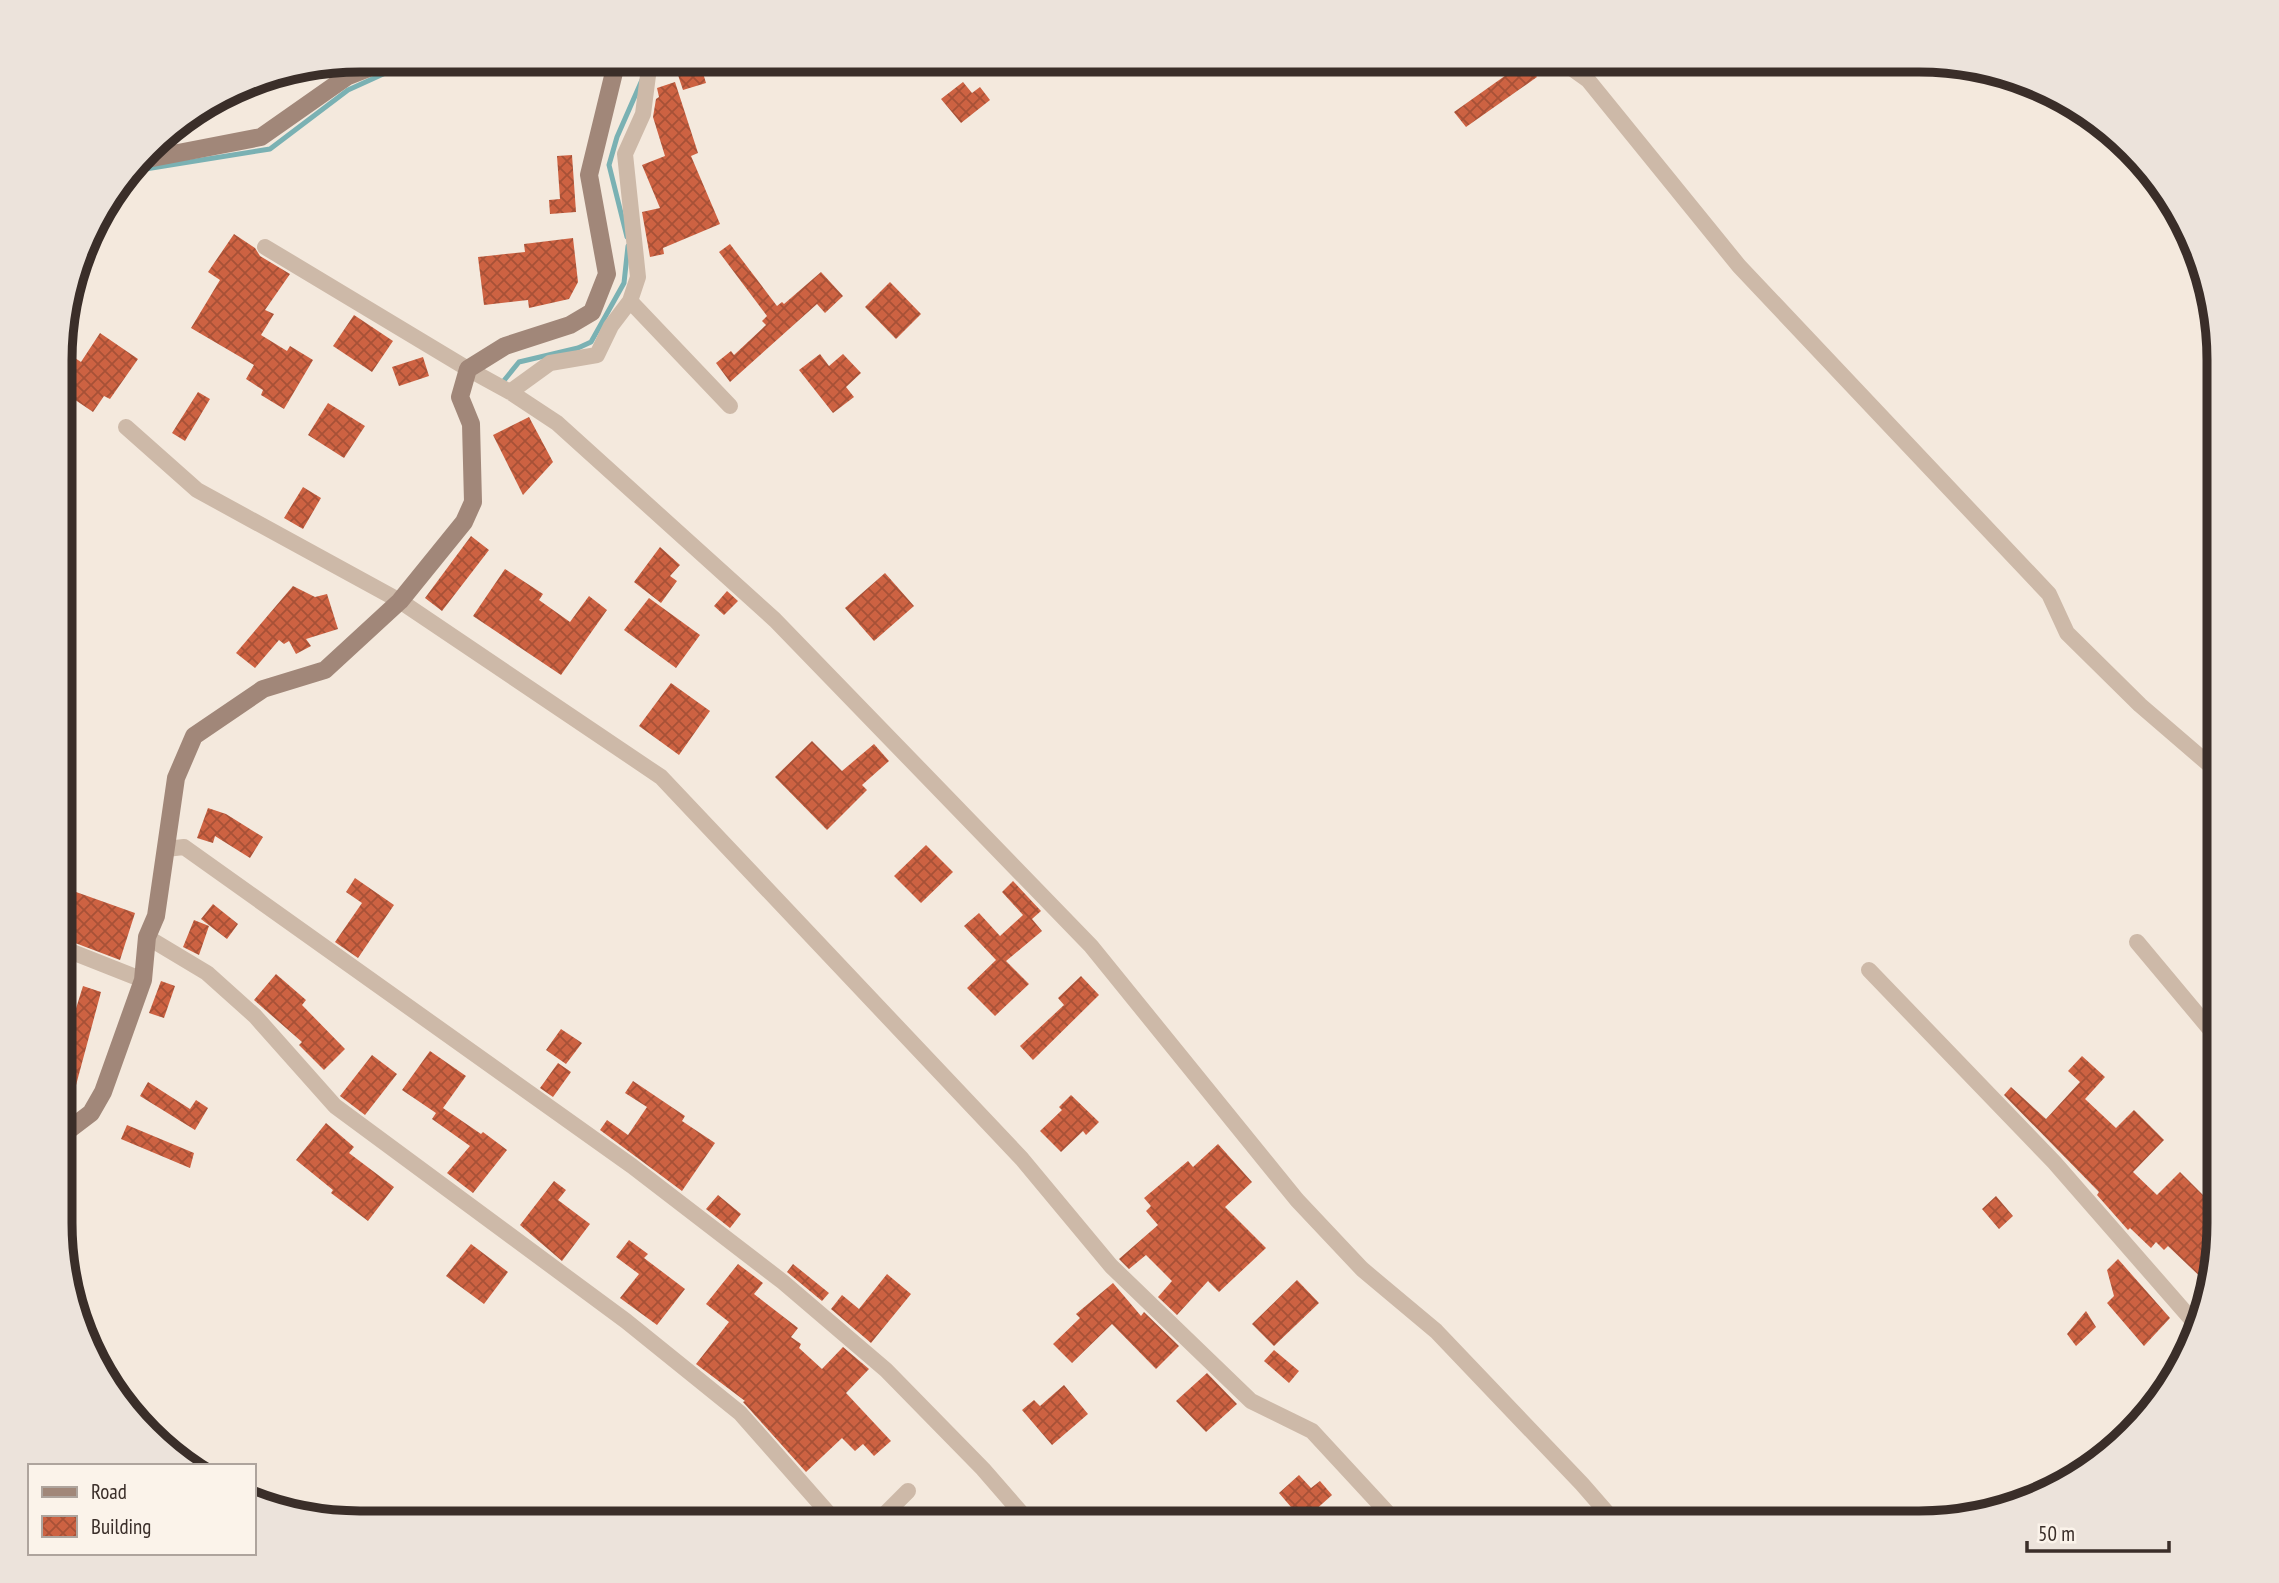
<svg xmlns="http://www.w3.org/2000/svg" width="2279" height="1583" viewBox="0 0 2279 1583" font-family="'PT Sans Narrow',sans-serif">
<defs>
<pattern id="building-cross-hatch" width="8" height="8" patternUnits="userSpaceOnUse" patternTransform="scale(1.75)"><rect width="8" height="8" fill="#cd6242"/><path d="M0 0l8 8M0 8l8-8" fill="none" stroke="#a75137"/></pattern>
</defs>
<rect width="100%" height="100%" fill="#f4e9dd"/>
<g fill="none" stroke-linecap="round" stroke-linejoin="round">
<!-- stream -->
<path stroke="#7ab1b3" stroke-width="5" d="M133,171L270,149L348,90L414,60
M627,237L609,165L617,137L642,80
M502,383L519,362L578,348L591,342L624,283L628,246"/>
</g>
<!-- building -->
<path fill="url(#building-cross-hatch)" d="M673,60H699L706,83L683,90Z
M1500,60H1524L1537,77L1466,127L1454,112L1509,73Z
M675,82L698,153L691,156L720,224L663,248L664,254L650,257L642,212L660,208L642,165L665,156L653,117L656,99L659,97L657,88Z
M963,82L972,93L980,87L990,100L961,123L941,99Z
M572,155L576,212L550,214L549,200L560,199L557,156Z
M234,234L255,248L260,256L290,274L265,310L274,314L261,335L287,351L290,346L313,360L284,409L261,395L263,390L246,379L254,365L191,328L220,280L208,272Z
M573,238L578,282L569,299L529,308L528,300L484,305L478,257L525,252L524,244Z
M730,244L777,306L782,302L784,304L821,272L843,296L825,313L817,304L730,382L716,363L731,351L734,355L766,325L762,321L767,316L719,252Z
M890,282L921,314L896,339L865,307Z
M354,315L393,341L372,372L333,346Z
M100,333L138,359L110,399L104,396L93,412L62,391V383L69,372L63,368L72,356L81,362Z
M820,354L829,366L843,354L861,373L846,387L854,397L833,413L799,370Z
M423,357L429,376L399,386L392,367Z
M198,392L210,399L185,441L172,433Z
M328,403L365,426L344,458L308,435Z
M529,417L553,462L523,495L493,435Z
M303,487L321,498L303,529L284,518Z
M471,536L489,550L442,611L425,598Z
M660,547L680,565L670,576L677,581L661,603L634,582Z
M505,569L543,594L539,600L570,622L589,596L607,610L561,675L473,616Z
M885,573L914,606L874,641L845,608Z
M293,586L315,597L327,594L338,629L306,639L311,646L296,654L289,641L284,644L279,640L255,668L236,653Z
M727,591L738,601L724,615L714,606Z
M649,598L700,635L676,668L624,630Z
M671,683L710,711L679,755L639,726Z
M812,741L842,771L874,744L889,761L862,785L867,790L827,830L775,777Z
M208,808L226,814L263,837L250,858L215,836L213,843L197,838Z
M926,845L953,872L921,903L894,876Z
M355,878L394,905L358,958L335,942L362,903L346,892Z
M1013,881L1041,911L1032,919L1042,931L1006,961L1029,984L995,1016L967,988L996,960L964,926L979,913L1000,936L1023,915L1002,892Z
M62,887L135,913L120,960L62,938Z
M213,904L238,924L227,939L201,919Z
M194,920L209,926L199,955L183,947Z
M276,974L306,1000L302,1005L345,1049L324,1070L299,1045L302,1042L254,1000Z
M1081,976L1099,995L1033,1060L1020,1046L1064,1005L1058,998Z
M161,981L175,986L164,1018L149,1013Z
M83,986L101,992L68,1115L62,1114V1067L69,1031Z
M561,1029L582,1043L566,1064L546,1050Z
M430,1051L466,1076L443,1108L481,1134L483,1132L507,1150L473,1193L447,1173L470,1146L432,1119L436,1113L402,1090Z
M372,1055L397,1074L365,1115L340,1096Z
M2082,1056L2105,1077L2085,1099L2116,1128L2134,1110L2164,1140L2133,1172L2157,1195L2180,1172L2219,1211V1243L2210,1286L2168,1246L2164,1250L2156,1242L2151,1248L2130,1228L2128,1230L2097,1195L2099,1192L2004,1095L2011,1087L2046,1119L2080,1082L2068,1071Z
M558,1063L571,1072L553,1097L540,1088Z
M633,1081L685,1116L682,1121L715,1143L682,1191L600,1130L607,1120L628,1135L647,1107L625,1093Z
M148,1082L190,1109L196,1100L208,1108L195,1130L140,1096Z
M1071,1095L1099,1122L1086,1135L1083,1131L1061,1152L1040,1131L1062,1110L1059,1107Z
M326,1123L354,1147L349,1153L394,1187L368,1221L331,1193L333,1190L296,1160Z
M127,1125L194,1153L190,1168L121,1139Z
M1218,1144L1252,1182L1225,1207L1266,1248L1219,1292L1208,1281L1177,1315L1158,1297L1172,1281L1146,1255L1129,1269L1119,1259L1158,1225L1146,1211L1151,1206L1144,1198L1188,1161L1193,1167Z
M554,1181L566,1190L558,1200L590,1224L562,1261L520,1225Z
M718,1195L741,1214L730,1228L706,1209Z
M1996,1196L2013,1216L1999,1229L1982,1209Z
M629,1240L648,1254L644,1258L685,1289L657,1325L620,1298L639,1274L616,1257Z
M471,1244L508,1272L484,1304L446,1276Z
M2118,1259L2170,1318L2144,1346L2107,1303L2114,1296L2107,1270Z
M738,1264L763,1283L754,1294L798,1328L791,1337L801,1344L799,1348L822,1369L843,1347L869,1369L846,1393L891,1441L874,1456L863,1444L855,1451L842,1438L806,1472L743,1402L745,1401L696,1364L729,1322L706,1304Z
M793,1264L829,1293L822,1301L787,1272Z
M887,1274L911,1294L871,1343L831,1309L842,1295L859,1309Z
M1297,1280L1319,1303L1274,1346L1252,1324Z
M1113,1283L1141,1316L1144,1312L1179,1346L1156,1369L1112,1324L1072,1363L1053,1344L1080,1318L1076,1314Z
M2086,1311L2096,1327L2076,1346L2067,1334Z
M1274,1350L1299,1371L1289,1383L1264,1361Z
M1207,1373L1237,1404L1206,1432L1176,1401Z
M1064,1385L1088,1414L1052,1445L1022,1410L1034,1400L1040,1406Z
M1299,1475L1311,1488L1320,1481L1332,1495L1303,1521L1279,1493Z"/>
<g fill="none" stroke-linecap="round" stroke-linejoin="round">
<!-- street -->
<path stroke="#cdb9a8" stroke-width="16" d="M1560,60L1588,80L1739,266L2049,594L2067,633L2140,705L2219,773
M265,247L468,369L510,392L557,423L775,620L1091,946L1297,1200L1362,1269L1436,1331L1582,1484L1616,1523
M630,301L730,406
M510,392L550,363L597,355L611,326L630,301L638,277L625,154L643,114L650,60
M126,427L197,490L400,601L661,777L1022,1159L1111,1266L1251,1401L1312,1431L1397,1523
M166,849L184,847L632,1166L783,1282L886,1370L983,1469L1030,1523
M147,937L207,973L255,1016L335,1106L626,1321L740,1413L837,1523
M2137,942L2219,1040
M62,948L143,980
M1869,970L2054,1162L2199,1328
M876,1523L908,1491"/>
<!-- secondary -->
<path stroke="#a18779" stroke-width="18" d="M142,160L261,137L348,76L389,60
M62,1139L66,1132L91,1113L103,1092L143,980L147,937L156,916L176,778L194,736L263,689L325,670L400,601L464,522L473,502L471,424L460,397L468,369L505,346L570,325L592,312L607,274L589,175L617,60"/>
</g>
<!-- crop -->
<path d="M0 0H2279V1583H0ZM360 72H1919A288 288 0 0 1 2207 360V1223A288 288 0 0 1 1919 1511H360A288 288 0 0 1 72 1223V360A288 288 0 0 1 360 72Z" fill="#ece3db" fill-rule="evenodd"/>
<path fill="none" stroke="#3a2e29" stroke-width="9" d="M360 72H1919A288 288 0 0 1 2207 360V1223A288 288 0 0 1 1919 1511H360A288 288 0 0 1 72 1223V360A288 288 0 0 1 360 72Z"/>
<!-- legend -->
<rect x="28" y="1464" width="228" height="91" fill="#fbf3ea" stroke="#aea49d" stroke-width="2"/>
<rect x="42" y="1487" width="35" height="10" fill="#a18779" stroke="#aea49d" stroke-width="2"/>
<text x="91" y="1499" font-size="21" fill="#3a2e29">Road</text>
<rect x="42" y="1516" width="35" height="21" fill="url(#building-cross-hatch)" stroke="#aea49d" stroke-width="2"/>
<text x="91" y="1534" font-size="21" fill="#3a2e29">Building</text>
<!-- scale -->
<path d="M2027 1541v10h142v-10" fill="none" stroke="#3a2e29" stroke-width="3.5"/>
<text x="2038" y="1541" font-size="21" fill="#3a2e29" stroke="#fbf3ea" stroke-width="5" paint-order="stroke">50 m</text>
</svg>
